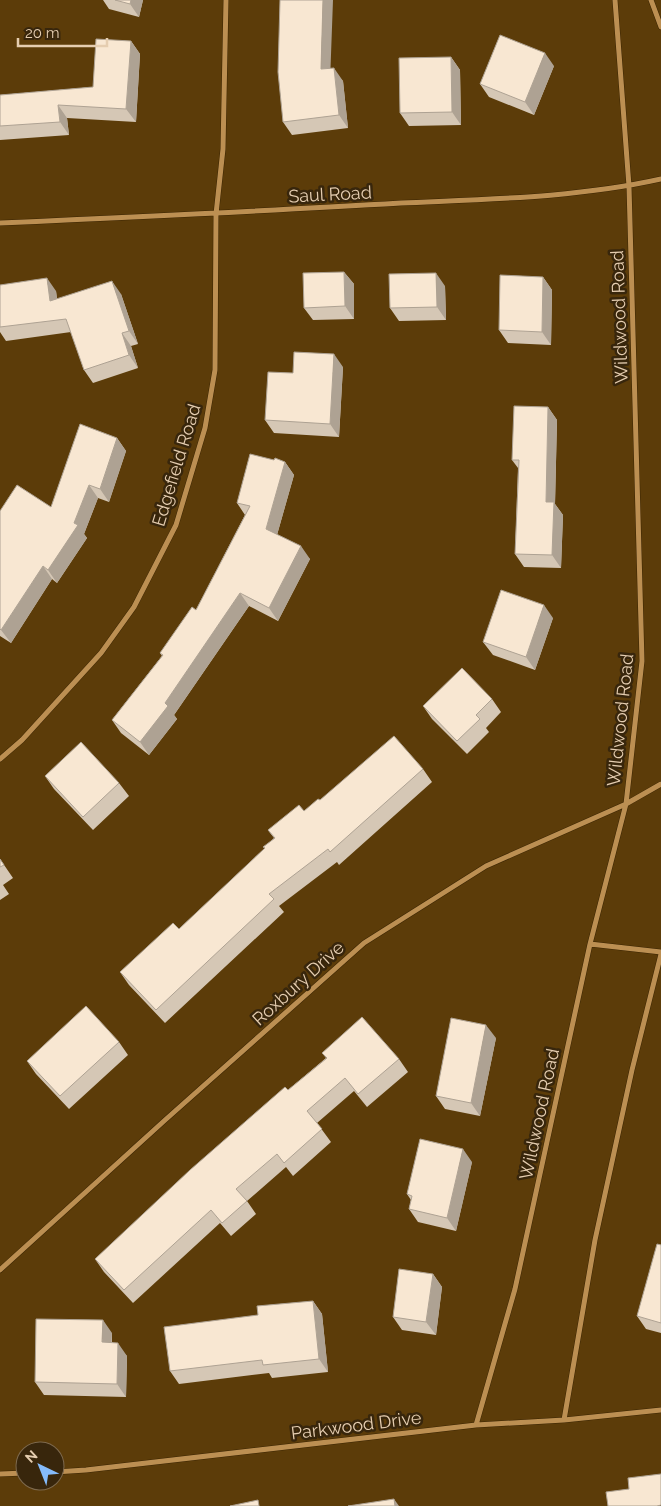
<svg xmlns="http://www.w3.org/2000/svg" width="661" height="1506" viewBox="0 0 661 1506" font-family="Raleway,sans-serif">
<rect width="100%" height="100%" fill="#5c3c09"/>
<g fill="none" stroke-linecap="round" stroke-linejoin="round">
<!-- street casing -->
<g stroke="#3b2503" stroke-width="6">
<path id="street" d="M651,0L661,27
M0,223C134,217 267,211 401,203C488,199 576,198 661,179
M0,759L22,740L101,653L134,607L176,525L205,428L215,370L216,214L223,149L226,0
M590,944L661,952
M0,1270L164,1121L364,943L486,866L626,804L661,784
M564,1420L595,1240L632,1070L661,954
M476,1425L515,1289L590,944L626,804L642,661L629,186L615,0
M55,1472L86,1470L476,1425L564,1420L661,1410
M0,1474L25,1473"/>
</g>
<!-- street -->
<use href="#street" stroke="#bc8f52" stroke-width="5"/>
</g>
<!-- wall -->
<path fill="#d5c7b5" d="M103,0H143L139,17L109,9Z
M131,41L140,54L136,122L67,118L69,135L0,140V95L93,87Z
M451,57L460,70L461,125L409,126L400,113Z
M554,66L534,115L489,97L480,84Z
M330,68L343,81L348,128L292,135L283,122Z
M344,272L354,284V319L313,320L304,308Z
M543,277L552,290L551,345L508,343L499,330Z
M0,285L56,291L57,299L121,294L138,344L131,346L138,368L93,383L84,370L71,332L6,341L0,332Z
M445,286L446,320L399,321L390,308Z
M343,367L339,437L274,433L265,420Z
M548,407L557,420L555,504L563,515L561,568L524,567L515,554L518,468L512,460Z
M117,438L126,451L109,502L98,498L84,534L87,538L57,583L52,579L11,643L0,636V511L51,507Z
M274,460L285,462L294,475L277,535L310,559L278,621L249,606L174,715L177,719L149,755L121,733L112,720L162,656L160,653L196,610L245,515L237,503Z
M553,618L535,670L493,655L483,642Z
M492,699L501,712L486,728L489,732L467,754L432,719L423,706Z
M423,769L432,782L339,865L337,862L279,906L284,912L165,1023L129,985L120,972L179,929L265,848L274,838L268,830L304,811L320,800Z
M45,776L119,783L129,796L93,830L54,789Z
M0,859L13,878L3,885L9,894L0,900Z
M496,1038L480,1116L445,1109L436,1096Z
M119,1042L128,1055L69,1109L36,1074L27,1061Z
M322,1053L399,1059L408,1072L367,1107L354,1091L317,1123L331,1142L293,1176L286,1167L247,1201L256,1214L231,1236L220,1223L133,1303L104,1272L95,1259L288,1090L326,1058Z
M472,1162L456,1231L418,1222L409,1209L411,1200L407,1194Z
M661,1245V1333L646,1329L637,1316Z
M433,1274L442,1287L436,1335L402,1330L393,1317Z
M313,1301L322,1314L328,1372L272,1378L269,1373L179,1384L170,1371L258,1315Z
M112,1333V1342L127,1356L126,1397L44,1395L35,1382Z"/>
<!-- shaded-wall -->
<path fill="#aea293" d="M131,0H143L139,17L130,4Z
M323,0H333L330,82L321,69Z
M131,41L140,54L136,122L126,109Z
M545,53L554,66L534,115L525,102Z
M451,57L460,70L461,125L452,112Z
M334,68L343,81L348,128L339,115Z
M58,105L67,118L69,135L60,122Z
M344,272L354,284V319L345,306Z
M436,273L445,286L446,320L437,307Z
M543,277L552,290L551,345L542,332Z
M47,278L56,291L59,314L50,301Z
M112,281L121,294L138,344L129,331Z
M122,333L131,346L138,368L129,355Z
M334,354L343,367L339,437L330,424Z
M548,407L557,420L555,504L563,515L561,568L552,555L546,502Z
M117,438L126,451L109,502L100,489Z
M285,462L294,475L275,542L266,529Z
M89,485L98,498L84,534L87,538L57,583L48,570L74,523Z
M301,546L310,559L278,621L269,608Z
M43,566L52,579L11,643L1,630Z
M240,593L249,606L174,715L177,719L149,755L140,742L165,703Z
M544,605L553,618L535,670L526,657Z
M486,1025L496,1038L480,1116L471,1103Z
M463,1149L472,1162L456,1231L447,1218Z
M433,1274L442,1287L436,1335L426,1322Z
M313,1301L322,1314L328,1372L319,1359Z
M103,1320L112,1333L111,1355L102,1342Z
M118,1343L127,1356L126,1397L117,1384Z
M394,1499L399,1506H395Z"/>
<!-- building -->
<path fill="#f8e7d2" stroke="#aea293" d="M115,0H131L130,4Z
M280,0H323L321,69L334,68L339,115L283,122L278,72Z
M500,35L545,53L525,102L480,84Z
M96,39L131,41L126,109L58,105L60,122L0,126V95L93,87Z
M451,57L452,112L400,113L399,58Z
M344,272L345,306L304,308L303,273Z
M436,273L437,307L390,308L389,274Z
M500,275L543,277L542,332L499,330Z
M47,278L50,301L112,281L129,331L122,333L129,355L84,370L66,319L0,327V285Z
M294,352L334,354L330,424L265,420L268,372L293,373Z
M514,406L548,407L546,502H554L552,555L515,554L519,460H512Z
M80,424L117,438L100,489L89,485L74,523L78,525L48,570L43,566L1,630L0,629V511L17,485L51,507Z
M250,454L274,460L275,458L285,462L266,529L301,546L269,608L240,593L165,703L168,706L140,742L112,720L163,655L160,653L192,607L196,610L250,506L237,503Z
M501,590L544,605L526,657L483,642Z
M462,668L492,699L476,715L480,719L457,741L423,706Z
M394,736L423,769L330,852L328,849L269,894L274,899L156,1010L120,972L173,923L179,929L265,848L263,847L275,838L268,830L299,805L304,811L318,799L320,800Z
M81,742L119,783L83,817L45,776Z
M0,859L4,865L0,867Z
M86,1006L119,1042L60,1096L27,1061Z
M362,1017L399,1059L358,1094L345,1078L307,1111L322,1129L284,1163L277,1154L236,1189L247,1201L222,1223L211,1210L124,1290L95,1259L190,1170L285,1087L288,1090L327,1058L322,1053Z
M451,1018L486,1025L471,1103L436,1096Z
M420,1139L463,1149L447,1218L409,1209L412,1196L407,1194Z
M657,1244L661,1245V1323L637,1316Z
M399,1269L433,1274L426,1322L393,1317Z
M313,1301L319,1359L263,1365L262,1360L170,1371L164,1327L258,1315L257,1306Z
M36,1319L103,1320L102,1342L118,1343L117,1384L35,1382Z
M661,1474V1505L657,1506H608L606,1492L629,1489L628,1478Z
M394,1499L395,1506H348Z
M258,1500L259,1506H230Z"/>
<g text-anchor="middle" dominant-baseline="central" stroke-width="5" stroke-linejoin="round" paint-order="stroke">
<!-- street labels -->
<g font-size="18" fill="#e5cdb0" stroke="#38260c">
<text transform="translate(330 194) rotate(-3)">Saul Road</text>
<text transform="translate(619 317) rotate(-92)">Wildwood Road</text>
<text transform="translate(176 465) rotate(-73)">Edgefield Road</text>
<text transform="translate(620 720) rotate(-84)">Wildwood Road</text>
<text transform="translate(298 983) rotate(-42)">Roxbury Drive</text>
<text transform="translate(539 1114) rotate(-78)">Wildwood Road</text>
<text transform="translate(356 1425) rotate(-7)">Parkwood Drive</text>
</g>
</g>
<!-- north arrow -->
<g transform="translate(40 1466) rotate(317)"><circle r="24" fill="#38260c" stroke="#7d694e"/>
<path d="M0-4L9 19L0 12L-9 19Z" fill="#85bbfb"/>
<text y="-8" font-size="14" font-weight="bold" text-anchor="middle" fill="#e5cdb0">N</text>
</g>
<!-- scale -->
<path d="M18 38v8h89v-8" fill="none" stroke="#e5cdb0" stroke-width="2.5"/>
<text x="25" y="38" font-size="15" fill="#e5cdb0" stroke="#38260c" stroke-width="4" paint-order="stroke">20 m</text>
</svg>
